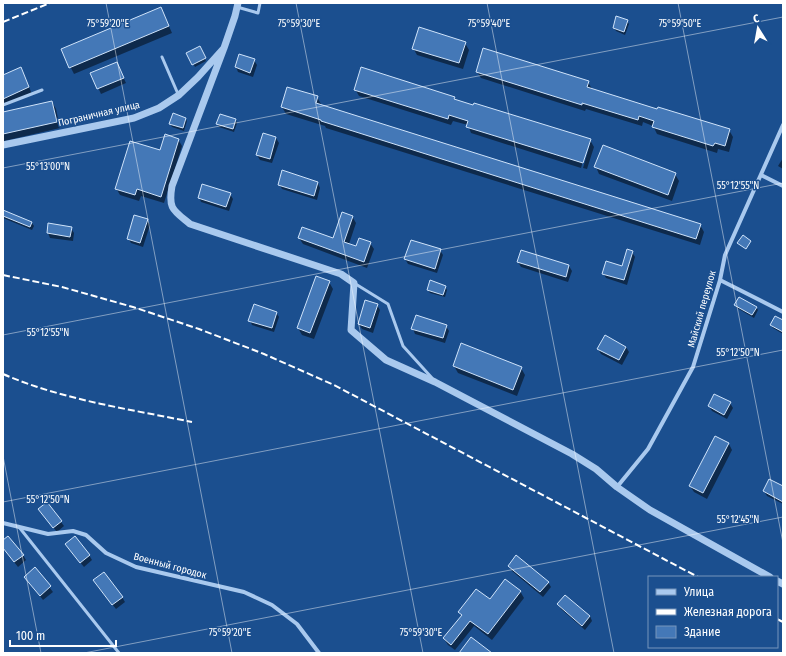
<svg xmlns="http://www.w3.org/2000/svg" width="786" height="656" viewBox="0 0 786 656" font-family="'Fira Sans Condensed',sans-serif">
<rect width="100%" height="100%" fill="#1b4f8f"/>
<!-- shadow -->
<path fill="#0007" d="M164,15L172,33L74,74L62,50Z
M627,21L629,24L625,35L616,31L614,28Z
M465,43L469,50L463,69L417,55L413,48Z
M199,48L206,61L195,67L188,54Z
M254,60L257,65L253,77L238,72L236,67Z
M119,68L126,83L101,94L92,74Z
M477,72L588,82L592,89L658,110L729,130L733,137L729,152L718,149L717,153L657,134L653,126L643,122L642,126L586,109L585,111L481,78Z
M24,75L32,94L3,107V76Z
M355,89L454,98L456,101L474,107L590,140L594,147L587,169L583,168L590,144H588L581,168L471,133L468,125L453,121L451,125L359,96Z
M317,97L321,104V106L700,225L704,232L700,245L326,128L325,126L286,114L282,107Z
M52,102L56,109L60,128L4,141L3,113Z
M185,118L187,121L184,131L172,127L170,124Z
M236,120L237,123L234,132L219,127L217,123Z
M264,134L276,138L279,143L272,163L260,160L257,155Z
M178,139L182,146L164,203L141,196L139,201L120,195L116,188L161,151Z
M783,158V169L778,166Z
M596,167L675,174L679,181L672,201L599,174Z
M318,183L320,188L317,200L282,189L279,184Z
M230,194L233,199L229,211L201,202L199,197Z
M3,211L32,223L34,226L32,230L3,218Z
M352,216L356,223L349,244L357,247L370,243L374,249L367,268L303,244L299,238L334,239Z
M147,220L150,225L143,247L131,243L128,238Z
M71,228L74,233L73,241L50,238L48,233Z
M440,250L443,255L437,273L408,264L405,259Z
M522,251L569,266L572,271L568,282L521,267L518,262Z
M632,252L635,257L627,285L606,278L603,273L622,267Z
M329,282L333,289L314,339L302,335L298,328Z
M445,286L447,290L445,297L430,293L428,290Z
M377,305L380,310L373,333L362,329L359,324Z
M735,305L756,307L758,310L754,318L737,308Z
M276,312L279,317L274,332L252,325L250,320Z
M783,322V334L773,328L771,325Z
M446,326L449,331L445,343L415,334L413,329Z
M626,347L629,352L622,365L601,354L598,349Z
M454,366L521,368L525,375L517,396L458,373Z
M730,403L733,408L727,419L712,411L709,406Z
M729,444L732,450L707,499L694,492L690,486Z
M783,487V504L767,496L764,491Z
M43,515L61,522L64,526L57,532Z
M3,542L23,555L26,560L18,567L3,548Z
M69,549L89,555L92,560L84,567Z
M509,566L548,582L551,587L543,597L512,571Z
M35,569L53,592L43,600L25,577Z
M97,586L122,597L125,602L116,609Z
M520,591L524,598L492,640L474,626L455,650L448,645L444,639L462,616L460,612Z
M558,604L590,616L592,621L585,630L561,609Z"/>
<!-- building -->
<path fill="#4478b7" stroke="#cfe3fa" d="M161,7L169,26L69,68L61,49Z
M616,16L628,20L624,32L613,28Z
M419,27L466,42L459,63L412,49Z
M200,46L206,58L192,65L186,53Z
M483,48L589,81L587,87L657,109L658,107L730,129L725,146L715,143L713,146L652,127L654,121L639,116L638,120L582,103V105L476,72Z
M239,54L255,59L250,73L235,67Z
M117,62L124,78L97,89L90,73Z
M21,67L29,87L3,99V75Z
M361,67L455,97L454,99L473,105L474,103L591,139L583,163L466,127L468,121L449,115L448,119L354,90Z
M287,87L318,96L316,103L701,224L696,239L321,121V120L281,107Z
M52,101L57,122L3,134V112Z
M173,113L186,118L183,128L169,124Z
M220,114L236,119L233,129L216,124Z
M263,133L276,137L270,159L256,155Z
M165,134L179,139L161,197L137,189L135,195L115,189L130,141L160,150Z
M603,145L676,173L668,195L594,167Z
M282,170L318,182L314,196L278,185Z
M202,184L231,193L226,207L198,198Z
M3,210L32,222L30,227L3,216Z
M342,212L353,216L344,242L356,246L359,238L371,242L364,262L298,238L302,227L333,238Z
M134,215L148,219L140,243L127,239Z
M48,223L72,227L70,237L47,233Z
M743,235L751,241L746,249L737,243Z
M411,240L441,249L435,269L404,259Z
M627,249L633,251L624,280L602,274L606,261L622,266Z
M521,250L569,265L566,277L517,262Z
M316,276L330,281L310,333L297,328Z
M430,280L446,286L443,295L427,290Z
M739,297L757,307L752,315L734,305Z
M365,300L378,304L370,328L358,324Z
M254,304L277,312L272,328L248,321Z
M416,315L447,325L443,338L411,329Z
M775,316L783,320V332L770,325Z
M605,335L626,347L619,360L597,349Z
M461,343L522,367L513,390L453,366Z
M714,394L731,402L724,415L708,406Z
M715,436L729,443L703,493L689,486Z
M769,479L783,486V502L763,491Z
M47,502L62,521L53,528L38,509Z
M8,536L24,555L14,562L3,548V540Z
M75,536L90,555L80,563L65,544Z
M516,555L549,582L540,592L508,566Z
M35,567L51,586L40,596L24,577Z
M104,572L123,597L112,605L93,580Z
M505,579L521,591L488,634L470,621L451,645L443,638L462,615L458,612L476,589L490,599Z
M565,595L590,616L582,626L557,604Z
M471,637L492,653H459Z"/>
<g fill="none" stroke-linecap="round" stroke-linejoin="round">
<!-- service -->
<path stroke="#a9c9ee" stroke-width="3" d="M237,7L258,13L260,3
M162,57L178,94
M3,105L42,90
M354,283L388,304L403,346L432,378
M19,527L119,653"/>
<!-- minor -->
<path stroke="#a9c9ee" stroke-width="4" d="M761,175L783,186
M720,280L783,312
M617,487L648,449L693,367L720,280L725,255L783,125
M3,523L48,534L73,531L86,535L106,553L136,567L244,592L272,605L297,624L319,653"/>
<!-- tertiary -->
<path stroke="#a9c9ee" stroke-width="7" d="M224,48L172,186C168,209 173,210 190,224L341,274L354,283L351,330L386,360L435,382L572,454L596,469L617,487L650,510L770,577
M3,145L134,118L159,108L179,95L198,77L224,48L235,16L238,3
M777,581L783,584"/>
<!-- rail -->
<path stroke="#fff" stroke-width="2" stroke-dasharray="7 3" stroke-linecap="butt" d="M3,22L50,3
M3,275L62,287L133,307L199,329L264,354L334,385L698,577
M3,374C63,400 129,409 192,422
M777,619L783,622"/>
</g>
<!-- ticks -->
<path fill="none" stroke="#fff" stroke-width="1" stroke-opacity="0.45" d="M106,3L232,653M296,3L423,653M487,3L614,653M678,3L783,543M3,168L783,17M3,335L783,183M3,456L41,653M3,502L783,350M84,653L783,517"/>
<g text-anchor="middle" dominant-baseline="central" stroke-width="3" stroke-linejoin="round" paint-order="stroke">
<!-- street labels -->
<g font-size="10" fill="#fff" stroke="#1b4f8f">
<text transform="translate(99 114) rotate(-13)">Пограничная улица</text>
<text transform="translate(702 309) rotate(-74)">Майский переулок</text>
<text transform="translate(170 566) rotate(15)">Военный городок</text>
</g>
</g>
<g font-size="10" text-anchor="middle" fill="#fff" stroke="#1b4f8f" stroke-width="3" stroke-linejoin="round" paint-order="stroke">
<text x="108" y="27">75°59'20"E</text>
<text x="299" y="27">75°59'30"E</text>
<text x="489" y="27">75°59'40"E</text>
<text x="680" y="27">75°59'50"E</text>
<text x="48" y="170">55°13'00"N</text>
<text x="738" y="189">55°12'55"N</text>
<text x="48" y="336">55°12'55"N</text>
<text x="738" y="356">55°12'50"N</text>
<text x="48" y="503">55°12'50"N</text>
<text x="738" y="523">55°12'45"N</text>
<text x="230" y="636">75°59'20"E</text>
<text x="421" y="636">75°59'30"E</text>
</g>
<!-- border -->
<rect width="786" height="656" fill="none" stroke="#ffffff" stroke-width="8"/>
<!-- legend -->
<rect x="648" y="576" width="130" height="72" fill="#1b4f8f" stroke="#7695bc"/>
<rect x="656" y="589" width="20" height="6" fill="#a9c9ee" stroke="#7695bc"/>
<text x="684" y="596" font-size="12" fill="#ffffff">Улица</text>
<rect x="656" y="609" width="20" height="6" fill="#ffffff" stroke="#7695bc"/>
<text x="684" y="616" font-size="12" fill="#ffffff">Железная дорога</text>
<rect x="656" y="626" width="20" height="12" fill="#4478b7" stroke="#7695bc"/>
<text x="684" y="636" font-size="12" fill="#ffffff">Здание</text>
<!-- north arrow -->
<g transform="translate(758 28) rotate(349)" stroke="#1b4f8f" stroke-width="3" paint-order="stroke">
<path d="M0-3L7 15L0 10L-7 15Z" fill="#ffffff"/>
<text y="-6" font-size="11" font-weight="bold" text-anchor="middle" fill="#ffffff">С</text>
</g>
<!-- scale -->
<path d="M10 640v6h106v-6" fill="none" stroke="#ffffff" stroke-width="2"/>
<text x="16" y="640" font-size="12" fill="#ffffff" stroke="#1b4f8f" stroke-width="3" paint-order="stroke">100 m</text>
</svg>
